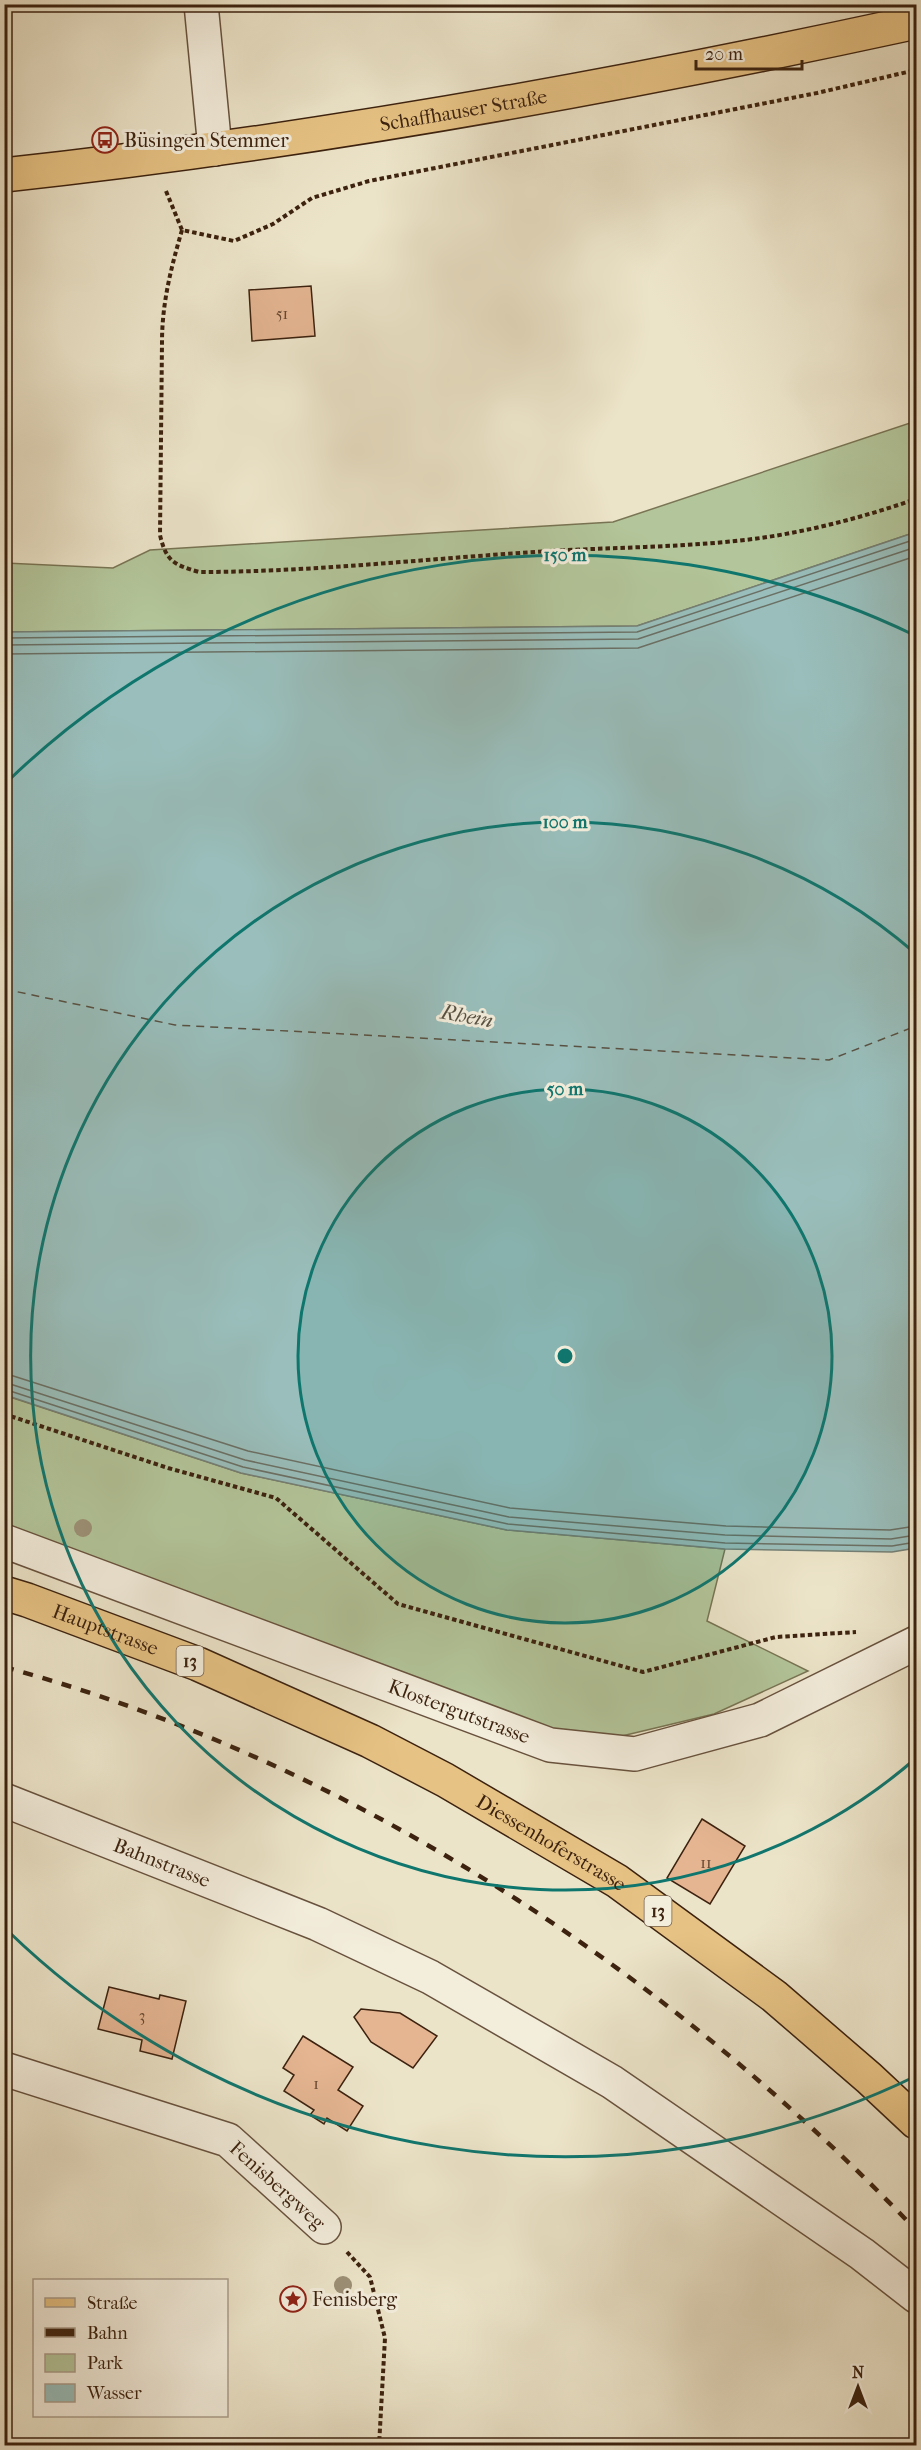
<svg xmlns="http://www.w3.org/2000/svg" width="921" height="2450" viewBox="0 0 921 2450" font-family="'IM FELL French Canon',serif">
<rect width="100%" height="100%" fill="#ece4c9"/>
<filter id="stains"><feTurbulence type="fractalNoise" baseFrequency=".00333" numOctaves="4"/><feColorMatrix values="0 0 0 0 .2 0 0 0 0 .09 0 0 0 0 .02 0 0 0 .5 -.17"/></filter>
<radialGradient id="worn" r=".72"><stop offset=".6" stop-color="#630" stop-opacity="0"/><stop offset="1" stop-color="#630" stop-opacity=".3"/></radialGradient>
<!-- green -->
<path fill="#b3c59a" stroke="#787454" stroke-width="1.5" d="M916,421V532L637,626L5,632V563L113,568L150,550L613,522Z
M4,1395L241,1473L507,1530L725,1549L707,1621L808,1671L714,1714L555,1752L241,1618L5,1524Z"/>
<!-- water -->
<path fill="#99bebb" stroke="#748076" stroke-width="1.5" d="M916,532V1548L892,1552L725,1549L507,1530L241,1473L5,1395V632L637,626Z"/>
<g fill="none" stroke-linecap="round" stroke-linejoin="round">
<!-- shore -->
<path stroke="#6a7065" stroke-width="1.5" d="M4,638L637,632L916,539
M4,645L638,639L916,547
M4,654L638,648L916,556
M4,1373L248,1451L510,1508L726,1526L890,1530L916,1526
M4,1382L245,1460L509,1517L725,1535L891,1539L916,1535
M4,1389L243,1467L508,1524L725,1543L892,1546L916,1542"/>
<!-- ferry -->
<path stroke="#585143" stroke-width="1.5" stroke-dasharray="8 6" stroke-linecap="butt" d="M4,989L175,1025L829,1060L916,1026"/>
</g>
<!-- building -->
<path fill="#e5b592" stroke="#3c220f" stroke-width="1.5" d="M311,286L315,336L252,341L249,290Z
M702,1819L745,1846L710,1904L667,1878Z
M109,1987L159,1999L160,1995L186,2001L172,2059L140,2051L142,2040L98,2029Z
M361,2009L400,2013L437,2036L413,2068L371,2042L354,2017Z
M303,2036L353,2067L338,2090L363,2106L347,2131L327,2118L324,2124L310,2115L314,2110L284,2091L294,2075L283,2068Z"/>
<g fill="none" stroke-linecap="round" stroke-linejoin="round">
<!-- minor casing -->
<g stroke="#68523e" stroke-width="36">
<g id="minor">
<path d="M201,4L215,149"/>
<path id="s1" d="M4,1541L550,1745L635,1754L760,1720L916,1643"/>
<path id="s2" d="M4,1800L318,1924L430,1977L612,2082L862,2254L916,2296"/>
<path id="s3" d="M4,2069L228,2140L324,2227"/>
</g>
</g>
<!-- major casing -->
<g stroke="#3c220f" stroke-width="36">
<g id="major">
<path id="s4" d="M4,175C311,142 616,87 916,22"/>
<path id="s5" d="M4,1593L27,1600L198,1664L370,1741L445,1780L617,1881L774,1996L869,2078L916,2122"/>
</g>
</g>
<!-- path -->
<path stroke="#3c220f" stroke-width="4" stroke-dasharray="4.5 3" stroke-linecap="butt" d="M166,191L182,230L234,241L273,224L312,198L369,181L817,93L916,70
M182,230C171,268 162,303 162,342L160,535C166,561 174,565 199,572C311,572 423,559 535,552C607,547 681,548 753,539C808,532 864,517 916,499
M4,1414L168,1468L276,1498L398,1604L643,1672L776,1637L856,1632
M347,2252L370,2277L385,2338L379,2446"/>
<!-- minor -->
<use href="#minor" stroke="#f3eddc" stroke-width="33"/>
<!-- major -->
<use href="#major" stroke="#e6c284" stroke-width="33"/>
<!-- rail -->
<path stroke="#3c220f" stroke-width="4.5" stroke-dasharray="10 10" stroke-linecap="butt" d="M4,1667C351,1761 670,1973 916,2230"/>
</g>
<!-- trees -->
<g fill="#9c9076">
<circle cx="83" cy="1528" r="9"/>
<circle cx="343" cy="2285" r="9"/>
</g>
<!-- distance rings -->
<circle cx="565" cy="1356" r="267" fill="#0f766e" fill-opacity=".12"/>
<g fill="none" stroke="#0f766e" stroke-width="3">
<circle cx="565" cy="1356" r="267"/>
<path d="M915 1759A534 534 0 1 1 915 953"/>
<path d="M916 2076A801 801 0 0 1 9 1932M9 780A801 801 0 0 1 916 636"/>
</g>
<!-- icons -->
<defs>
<g id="bus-ring" transform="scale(1.35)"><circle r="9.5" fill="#f3eddc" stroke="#8f2418" stroke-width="1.5"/><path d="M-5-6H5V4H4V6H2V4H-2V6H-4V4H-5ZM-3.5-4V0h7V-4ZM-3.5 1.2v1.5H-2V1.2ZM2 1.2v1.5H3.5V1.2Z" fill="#8f2418"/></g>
<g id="sight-ring" transform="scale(1.35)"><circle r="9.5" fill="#f3eddc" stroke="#8f2418" stroke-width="1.5"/><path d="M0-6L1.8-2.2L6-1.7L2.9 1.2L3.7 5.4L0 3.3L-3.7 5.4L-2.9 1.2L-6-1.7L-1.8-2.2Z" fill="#8f2418"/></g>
</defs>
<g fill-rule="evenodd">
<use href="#bus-ring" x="105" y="140"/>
<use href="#sight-ring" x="293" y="2299"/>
</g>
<g text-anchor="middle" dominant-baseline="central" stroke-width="6" stroke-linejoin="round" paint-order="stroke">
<!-- number labels -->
<g font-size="16" fill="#664730">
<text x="282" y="313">51</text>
<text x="706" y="1862">11</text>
<text x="142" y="2015">3</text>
<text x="316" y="2083">1</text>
</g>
<!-- shield labels -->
<g fill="#f3eddc" stroke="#735f4c" stroke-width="1.5">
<rect x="176.5" y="1646" width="27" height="30" rx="4.5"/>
<rect x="644.5" y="1896" width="27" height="30" rx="4.5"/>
</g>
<g font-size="18" font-weight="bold" fill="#3c220f">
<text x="190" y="1661">13</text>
<text x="658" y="1911">13</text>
</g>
<!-- street labels -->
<g font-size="20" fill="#3c220f" stroke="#f3eddc">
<text stroke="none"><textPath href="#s4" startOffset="464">Schaffhauser Straße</textPath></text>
<text stroke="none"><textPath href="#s5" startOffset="108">Hauptstrasse</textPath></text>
<text stroke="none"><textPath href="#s1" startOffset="486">Klostergutstrasse</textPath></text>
<text stroke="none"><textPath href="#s5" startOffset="603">Diessenhoferstrasse</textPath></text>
<text stroke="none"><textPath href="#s2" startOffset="170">Bahnstrasse</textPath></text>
<text stroke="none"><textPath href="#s3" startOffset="302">Fenisbergweg</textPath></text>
</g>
<!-- poi labels -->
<g font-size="20" fill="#3c220f" stroke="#f3eddc" text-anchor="start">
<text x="124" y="140">Büsingen Stemmer</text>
<text x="312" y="2299">Fenisberg</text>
</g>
<!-- water labels -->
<g font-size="21" font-style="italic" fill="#585143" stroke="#f3eddc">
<text transform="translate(467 1016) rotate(10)">Rhein</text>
</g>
</g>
<circle cx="565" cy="1356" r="9" fill="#0f766e" stroke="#f3eddc" stroke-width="3"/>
<g font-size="18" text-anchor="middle" font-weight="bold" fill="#0f766e" stroke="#f3eddc" stroke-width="6" stroke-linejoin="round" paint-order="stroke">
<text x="565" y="561">150 m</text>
<text x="565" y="828">100 m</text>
<text x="565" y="1095">50 m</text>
</g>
<!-- margin -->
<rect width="921" height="2450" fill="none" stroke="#ece4c9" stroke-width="24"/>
<rect x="6" y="6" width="909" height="2438" fill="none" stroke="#3c220f" stroke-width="3"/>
<rect x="12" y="12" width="897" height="2426" fill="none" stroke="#3c220f" stroke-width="1.5"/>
<!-- legend -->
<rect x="33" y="2279" width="195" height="138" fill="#f3eddc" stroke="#aa9c8a" stroke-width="1.5"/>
<rect x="45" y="2298" width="30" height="9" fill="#e6c284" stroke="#aa9c8a" stroke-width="1.5"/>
<text x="87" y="2309" font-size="18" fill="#3c220f">Straße</text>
<rect x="45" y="2328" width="30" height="9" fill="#3c220f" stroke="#aa9c8a" stroke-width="1.5"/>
<text x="87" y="2339" font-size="18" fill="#3c220f">Bahn</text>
<rect x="45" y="2354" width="30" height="18" fill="#b3c59a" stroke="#aa9c8a" stroke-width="1.5"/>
<text x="87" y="2369" font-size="18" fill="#3c220f">Park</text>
<rect x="45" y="2384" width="30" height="18" fill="#99bebb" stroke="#aa9c8a" stroke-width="1.5"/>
<text x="87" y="2399" font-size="18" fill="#3c220f">Wasser</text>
<!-- north arrow -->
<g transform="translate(858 2387)" stroke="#f3eddc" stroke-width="4.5" paint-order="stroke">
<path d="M0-4.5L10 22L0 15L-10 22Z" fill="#3c220f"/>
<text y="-9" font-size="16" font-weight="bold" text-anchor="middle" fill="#3c220f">N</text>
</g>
<!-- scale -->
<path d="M696 60v9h106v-9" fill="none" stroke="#3c220f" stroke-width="3"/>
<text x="705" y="60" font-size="18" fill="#3c220f" stroke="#f3eddc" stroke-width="4.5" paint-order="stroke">20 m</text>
<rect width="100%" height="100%" filter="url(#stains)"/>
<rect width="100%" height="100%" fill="url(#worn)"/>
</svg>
